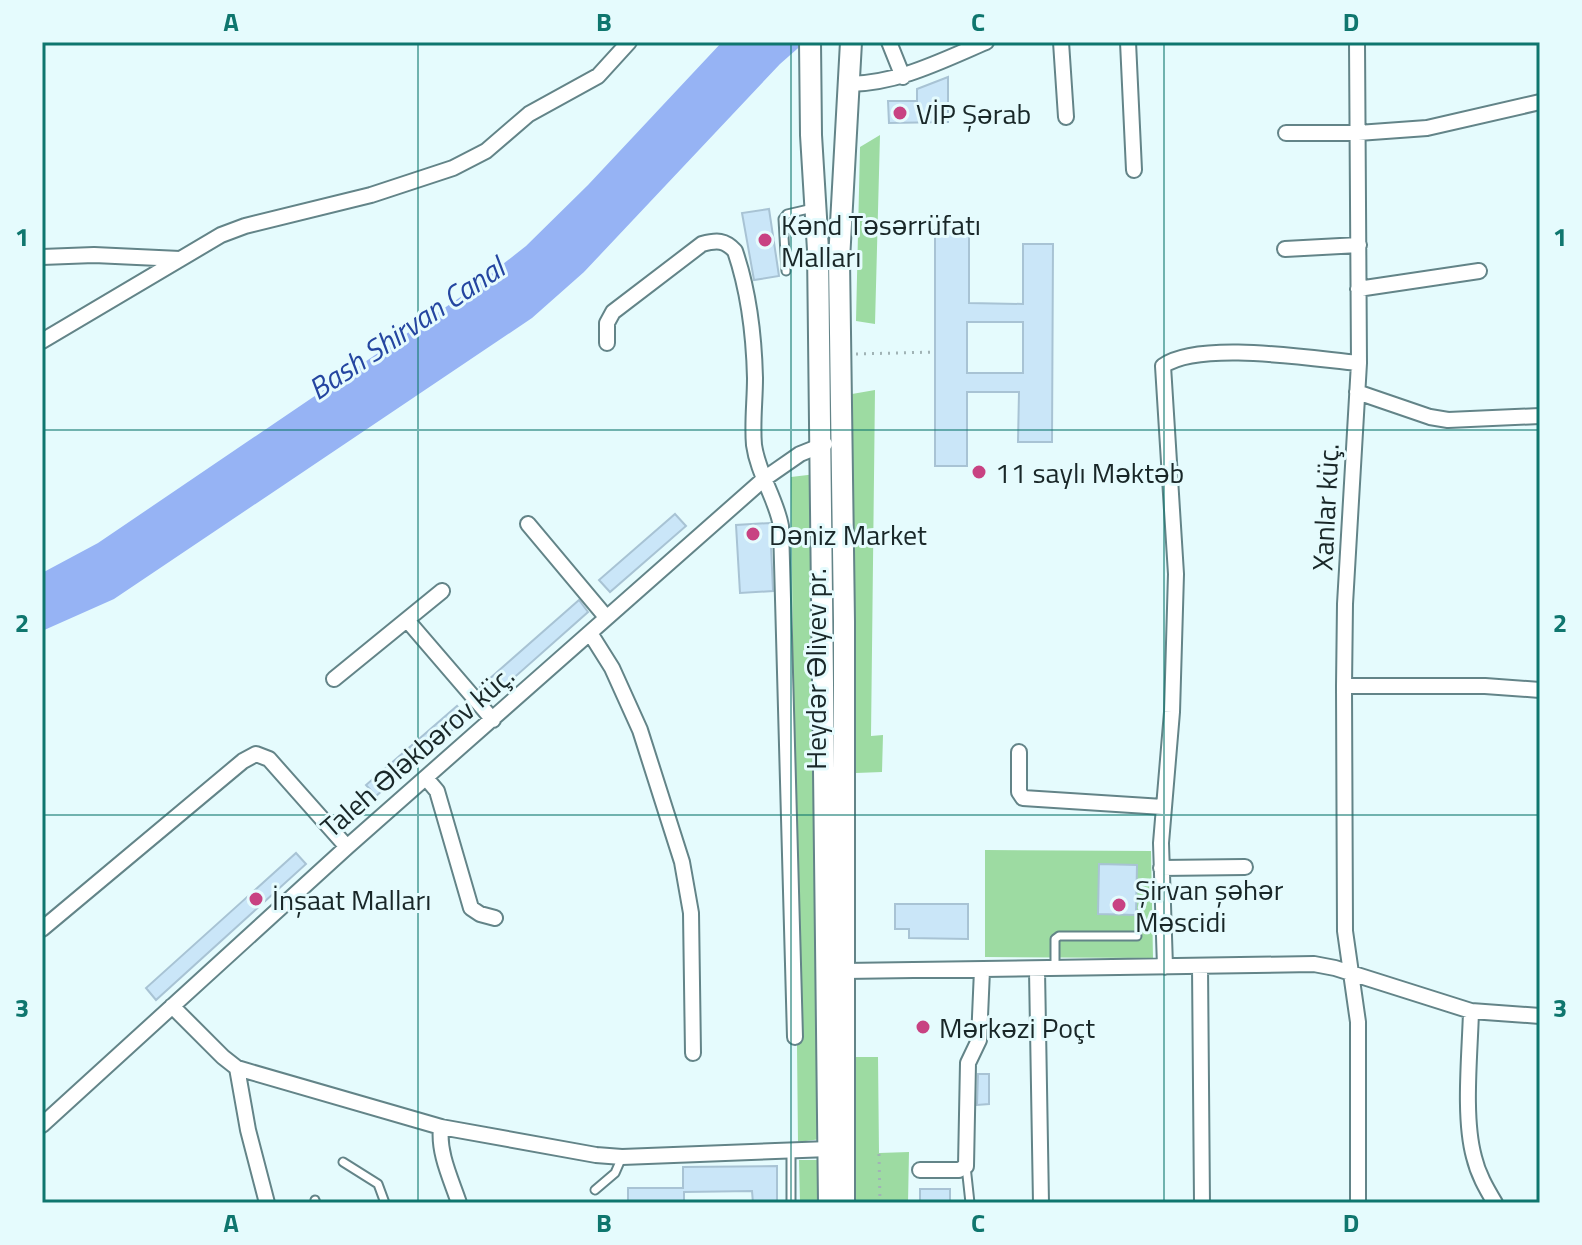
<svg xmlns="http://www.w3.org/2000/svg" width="1582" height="1245" viewBox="0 0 1582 1245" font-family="'Titillium Web',sans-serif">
<rect width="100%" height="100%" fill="#e5fbfd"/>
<!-- green -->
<path fill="#9ddba2" d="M880,135L875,324L856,321L860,147Z
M875,390L871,736L883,735L882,772L856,773L852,394Z
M816,474L821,1139L798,1142L791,477Z
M985,850L1151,851L1153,958L985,957Z
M852,1057H878L879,1153L909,1152L908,1203H852Z
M799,1160H820L821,1203H800Z"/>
<!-- water -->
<path fill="#96b3f4" d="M722,42H805L780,64L584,272L532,318L114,599L42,631V573L98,543L465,294L526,246L588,185Z"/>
<!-- building -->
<path fill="#cae6f8" stroke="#a8c3d4" stroke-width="2" fill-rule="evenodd" d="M948,77V122L889,123L888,101H917V89Z
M769,209L779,276L754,280L742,213Z
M935,230H969V303L1023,304V244H1053L1052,442H1018L1019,392H967V466H935ZM967,322H1023V373H967Z
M675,514L686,526L610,592L599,580Z
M770,523L773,591L740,593L736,525Z
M579,600L588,612L490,699L480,687Z
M457,706L467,717L376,796L366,785Z
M296,853L306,864L156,1000L146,988Z
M1099,864L1137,865L1136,915L1098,914Z
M895,904H968V939L909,938V929H895Z
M978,1074H989V1104L977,1105Z
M777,1166V1203H753L752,1191L684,1192V1203H628V1188H683V1167Z
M920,1189H950V1203H920Z"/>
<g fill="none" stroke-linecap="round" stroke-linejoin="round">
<!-- service casing -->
<g stroke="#638488" stroke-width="11">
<path id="service" d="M786,271L783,219L787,214L813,208
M1055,969V939L1059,936H1137
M343,1162L378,1184L385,1203
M966,1166L970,1203
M595,1190L615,1173L622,1157
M315,1200L316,1203
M791,1203V1150"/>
</g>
<!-- minor casing -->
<g stroke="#638488" stroke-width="18">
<path id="minor" d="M889,42L903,77
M1061,42L1066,117
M1128,42L1134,170
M1357,42L1359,363L1345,604L1344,686L1345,931L1358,1022V1203
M850,84C899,83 941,61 986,42
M1286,133H1358L1427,128L1540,102
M1285,249L1359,245
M42,257L94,255L180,259
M1358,289L1479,271
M42,341L221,235L245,226L371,195L453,168L486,151L529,114L598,76L629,42
M607,343V323L613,312L702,244C717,240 725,240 735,251C749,292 754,335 755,378C755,401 752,423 754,445C758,474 776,498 781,526L795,1037
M1357,392L1430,417L1448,420L1540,416
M528,524L606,617
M407,620L493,720
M590,633L612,668L640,730L682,862L691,913L693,1053
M334,679L442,591
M1344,686H1485L1540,690
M1019,752V792L1023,798L1163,807
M426,778L437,791L471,908L480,914L495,918
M1161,868L1245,867
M42,929L243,761L256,754L269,759L347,847
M1200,966L1202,1203
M1165,967L1161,843L1172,712L1176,574L1163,366C1200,340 1313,359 1359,363
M1037,970L1041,1203
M844,971L1314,964L1335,968L1471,1011L1540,1016
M172,1006L223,1057L237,1068L441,1127C438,1153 451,1179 459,1203
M1471,1011C1470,1053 1463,1117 1474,1157C1478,1174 1486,1188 1495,1203
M237,1068L248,1130L267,1203
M42,1125L347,847L764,479L800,454L825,444
M441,1127L596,1155L622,1157L829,1149
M920,1170H959L966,1166L968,1063L979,1040L982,970"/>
</g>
<!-- primary casing -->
<g stroke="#638488" stroke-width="24">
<path id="primary" d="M810,42L811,135L818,250L829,1203
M844,1203V622L839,260L851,42"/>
</g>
<!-- path -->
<path stroke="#a0b3b5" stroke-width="3" stroke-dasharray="2 6" stroke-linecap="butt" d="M856,354L935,352
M879,1154L880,1203"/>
<!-- service -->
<use href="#service" stroke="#fff" stroke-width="7"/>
<!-- minor -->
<use href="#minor" stroke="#fff" stroke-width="14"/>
<!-- primary -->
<use href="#primary" stroke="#fff" stroke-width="20"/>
</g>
<!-- grid -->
<path fill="none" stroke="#0f766e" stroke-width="2" stroke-opacity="0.55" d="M418,42V1203M791,42V1203M1164,42V1203M42,430H1540M42,815H1540"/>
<!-- markers -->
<g fill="#c84282" stroke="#e5fbfd" stroke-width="3">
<circle cx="900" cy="113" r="8"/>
<circle cx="765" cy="240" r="8"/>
<circle cx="979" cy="472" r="8"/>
<circle cx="753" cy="534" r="8"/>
<circle cx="256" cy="899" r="8"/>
<circle cx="1119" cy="905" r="8"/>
<circle cx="923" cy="1027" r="8"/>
</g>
<g text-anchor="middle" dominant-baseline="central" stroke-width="6" stroke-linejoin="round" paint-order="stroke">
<!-- poi labels -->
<g font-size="28" fill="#192728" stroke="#e5fbfd" text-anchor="start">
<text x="916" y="113">VİP Şərab</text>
<text x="781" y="224">Kənd Təsərrüfatı<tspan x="781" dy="32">Malları</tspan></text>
<text x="995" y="472">11 saylı Məktəb</text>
<text x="769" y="534">Dəniz Market</text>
<text x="1135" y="889">Şirvan şəhər<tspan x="1135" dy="32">Məscidi</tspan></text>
<text x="272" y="899">İnşaat Malları</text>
<text x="939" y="1027">Mərkəzi Poçt</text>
</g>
<!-- street labels -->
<g font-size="28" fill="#192728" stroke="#e5fbfd">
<text transform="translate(1325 507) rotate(-87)">Xanlar küç.</text>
<text transform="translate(815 669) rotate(-90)">Heydər Əliyev pr.</text>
<text transform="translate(417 751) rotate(-41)">Taleh Ələkbərov küç.</text>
</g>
<!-- water labels -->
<g font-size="30" font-style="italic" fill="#2445a0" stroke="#e5fbfd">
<text transform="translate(406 328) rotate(-34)">Bash Shirvan Canal</text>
</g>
</g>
<!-- border -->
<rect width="1582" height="1245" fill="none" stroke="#e5fbfd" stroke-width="88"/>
<rect x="44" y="44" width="1494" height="1157" fill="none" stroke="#0f766e" stroke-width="3"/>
<g font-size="26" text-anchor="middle" font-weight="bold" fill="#0f766e">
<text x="231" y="31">A</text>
<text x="604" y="31">B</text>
<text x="978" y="31">C</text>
<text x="1351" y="31">D</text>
<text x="22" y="246">1</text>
<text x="1560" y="246">1</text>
<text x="22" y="632">2</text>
<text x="1560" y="632">2</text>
<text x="22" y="1017">3</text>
<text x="1560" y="1017">3</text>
<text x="231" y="1232">A</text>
<text x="604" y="1232">B</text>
<text x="978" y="1232">C</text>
<text x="1351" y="1232">D</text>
</g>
</svg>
